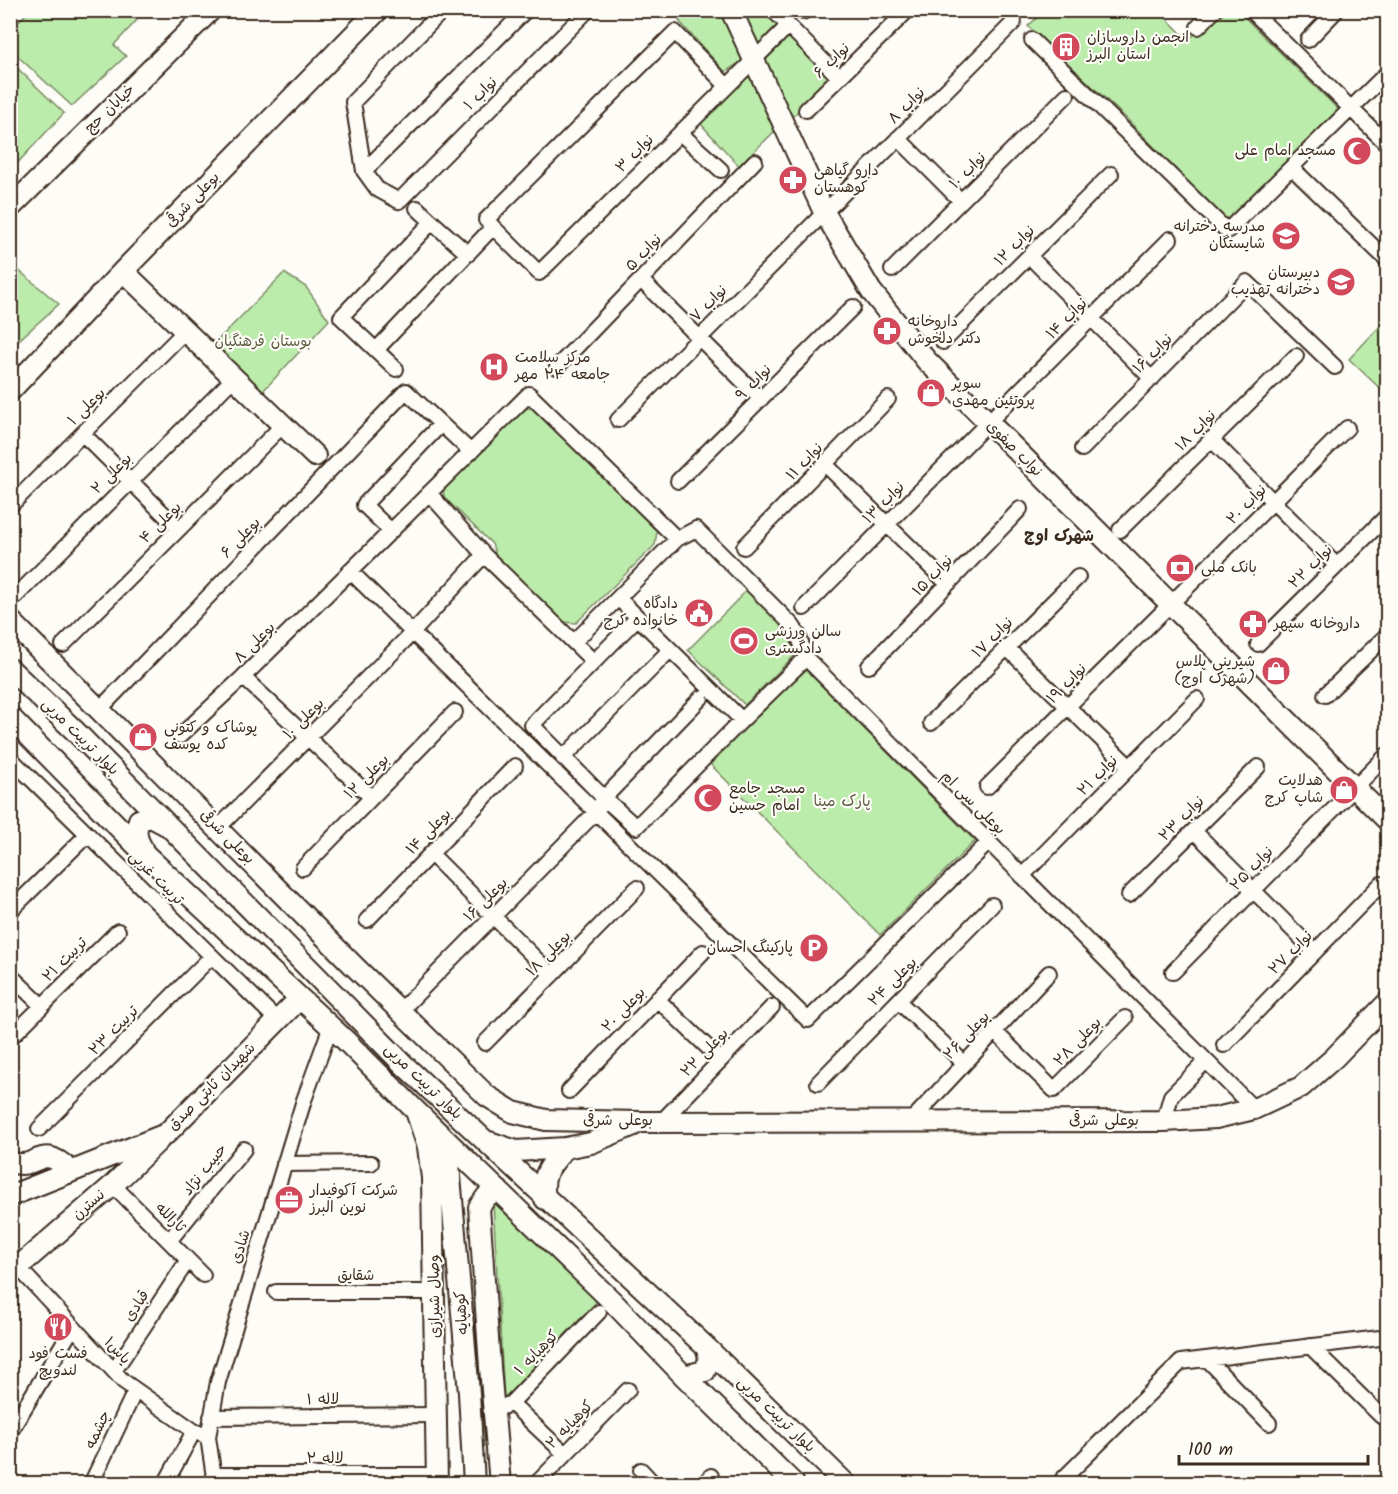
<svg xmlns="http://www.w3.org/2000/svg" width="1398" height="1494" viewBox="0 0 1398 1494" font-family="Kalam,'Playpen Sans Arabic',sans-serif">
<rect width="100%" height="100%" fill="#fdfcf7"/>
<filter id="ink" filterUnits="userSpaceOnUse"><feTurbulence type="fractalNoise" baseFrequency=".0167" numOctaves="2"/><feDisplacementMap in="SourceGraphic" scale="12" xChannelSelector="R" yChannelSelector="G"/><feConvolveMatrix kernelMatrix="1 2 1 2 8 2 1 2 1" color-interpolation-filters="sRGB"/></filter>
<g filter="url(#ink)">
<!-- green -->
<path fill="#bcecab" stroke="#7c8b64" stroke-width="1.5" d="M29,11H126L137,20L114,45L126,56L72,106L12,51L16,40L12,28Z
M690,11H720L744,60L725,72L679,21Z
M741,11H766L781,26L757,49Z
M1044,11H1159L1188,40L1220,11H1238L1340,111L1227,222L1126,118L1028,26Z
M789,34L833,77L789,120L763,61Z
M11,62L64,113L11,170H10Z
M753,68L779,127L739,166L700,123Z
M11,264L59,304L11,347Z
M284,273L306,287L329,320L263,391L213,345Z
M1387,319V395L1349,359Z
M534,408L657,531L655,545L576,623L561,622L498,562L492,544L444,497L443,488L521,409Z
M748,589L788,632L795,655L745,705L688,650Z
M805,669L975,841L880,935L710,764Z
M493,1202L599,1299L504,1399Z"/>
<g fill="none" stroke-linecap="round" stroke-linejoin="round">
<!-- street casing -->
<g stroke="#3b2a1e" stroke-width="18">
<path id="street" d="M443,10L353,102L364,171L377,189L399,201L588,10
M773,10L839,77
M1251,10L1388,145
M803,12L804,10
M1198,27L1215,10
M1032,40L1227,231L1388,72
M1308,40L1337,10
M727,86L675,32L486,220L539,273L788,26
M806,110L908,10
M680,133L721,170
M898,138L961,201
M1292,168L1388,261
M364,171L526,10
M417,208L432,222
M1029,256L1152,379
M892,270L1067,95
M641,280L761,399
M943,342L1111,174
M376,350L493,227
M557,367L755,161
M396,369L341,317L432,222L468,254
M618,420L1014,22
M441,424L364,505L391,531L529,394L677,539
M83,434L179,529
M1211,439L1336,565
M1082,449L1247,282L1335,367
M825,464L948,584
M678,481L853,307
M429,493L484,555L593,661
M10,506L185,331
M1120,530L1296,356
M744,547L888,399
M350,571L808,1020L989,842
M16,596L234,378
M618,598L742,720
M804,608L1170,239
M574,642L677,539L696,529L792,625L798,634L806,658L1254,1109
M1258,644L1388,515
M63,645L283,425
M1007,648L1130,767
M869,666L1020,509
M243,677L370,796
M1325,695L1388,634
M701,698L604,798L636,827L742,720L806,658
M100,709L406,391L471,452
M931,723L1078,577
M180,736L243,677L391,531
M10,758L278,1021
M563,758L670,650
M987,787L1347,428
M218,828L413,632L484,555
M1194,831L1315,952
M431,854L552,975
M303,868L455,712
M1022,876L1197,699
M1129,895L1258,767
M10,911L88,834
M367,920L515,766
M1173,972L1388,754
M10,975L42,1006
M657,999L721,1060
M898,1001L964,1063
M400,1011L596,812L604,798L532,725L637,618
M994,1031L1054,1090L1125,1018
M10,1038L118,931
M485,1043L637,888
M1224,1045L1381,884
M818,1083L992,905
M569,1091L703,952
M662,1121L772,1007
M1164,1121L1171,1096L1206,1061
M910,1122L1049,973
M39,1129L212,956
M284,1164L371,1163
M113,1185L203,1275
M169,1241L244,1149
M18,1267L123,1381L194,1431L208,1437
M276,1292H435
M1310,1346L1381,1416
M1207,1359L1269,1423
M114,1371L188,1260
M511,1403L565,1454
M494,1411L511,1403L599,1312
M211,1417L436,1415
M10,1432L73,1327
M641,1470L654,1484
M213,1475H437
M91,1484L135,1391
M165,1484L194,1431
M215,1484L208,1437L218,1382L304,1100L331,1026
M536,1484L628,1390
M704,1484L711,1476
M1062,1484V1480L1181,1362L1388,1337"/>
</g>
<!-- secondary casing -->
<g stroke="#3b2a1e" stroke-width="24">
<path id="secondary" d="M731,10L824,212L871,291L926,360L1388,821
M10,208L211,10
M123,271L315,456
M10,391L123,271L378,10
M10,620L354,966L487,1096L513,1112L546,1120L639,1122L1164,1121L1216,1118L1254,1109L1301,1087L1334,1058L1388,1002
M10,669L74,730L405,1066L707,1348L846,1484
M10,717L147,856L345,1040L416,1111L611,1300L684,1376L794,1484
M142,848C136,838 135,831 139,820L151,817L166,825
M417,1114L428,1147L432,1178L437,1484
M447,1142L469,1393L474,1484
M489,1142L516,1151L565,1148L591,1143L634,1125
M10,1162C41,1172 37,1140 71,1171
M498,1190L487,1196L479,1207L490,1367L500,1484
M10,1196L166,1134L300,998
M545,1199C541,1173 549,1168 565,1148
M10,1274L113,1185L159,1140
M684,1376L705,1371L709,1359L707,1348"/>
</g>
<!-- street -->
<use href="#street" stroke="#fdfcf7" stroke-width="14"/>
<!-- secondary -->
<use href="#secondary" stroke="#fdfcf7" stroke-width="20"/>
</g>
</g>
<!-- icons -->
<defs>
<g id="building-disc" transform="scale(1.5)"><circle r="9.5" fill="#d1495b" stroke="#fdfcf7"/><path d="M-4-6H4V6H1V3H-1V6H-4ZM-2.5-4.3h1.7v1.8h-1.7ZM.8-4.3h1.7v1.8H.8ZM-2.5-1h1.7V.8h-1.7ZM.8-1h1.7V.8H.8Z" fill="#fff"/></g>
<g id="mosque-disc" transform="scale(1.5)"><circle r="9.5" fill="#d1495b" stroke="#fdfcf7"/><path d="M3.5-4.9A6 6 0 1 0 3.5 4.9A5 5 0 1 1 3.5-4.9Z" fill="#fff"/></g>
<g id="pharmacy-disc" transform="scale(1.5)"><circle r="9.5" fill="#d1495b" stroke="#fdfcf7"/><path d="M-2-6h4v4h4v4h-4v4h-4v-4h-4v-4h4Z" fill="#fff"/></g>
<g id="school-disc" transform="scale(1.5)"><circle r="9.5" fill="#d1495b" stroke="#fdfcf7"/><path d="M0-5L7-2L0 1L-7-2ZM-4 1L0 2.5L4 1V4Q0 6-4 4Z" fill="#fff"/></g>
<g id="hospital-disc" transform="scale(1.5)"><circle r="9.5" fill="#d1495b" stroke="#fdfcf7"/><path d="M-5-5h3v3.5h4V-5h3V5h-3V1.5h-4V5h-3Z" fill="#fff"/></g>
<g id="shop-disc" transform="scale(1.5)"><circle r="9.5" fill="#d1495b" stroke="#fdfcf7"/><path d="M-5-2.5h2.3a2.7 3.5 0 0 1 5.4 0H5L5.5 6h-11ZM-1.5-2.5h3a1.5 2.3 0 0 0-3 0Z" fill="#fff"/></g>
<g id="bank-disc" transform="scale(1.5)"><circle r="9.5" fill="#d1495b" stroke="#fdfcf7"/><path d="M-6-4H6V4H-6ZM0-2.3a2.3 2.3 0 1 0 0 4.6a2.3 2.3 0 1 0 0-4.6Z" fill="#fff"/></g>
<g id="civic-disc" transform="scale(1.5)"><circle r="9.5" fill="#d1495b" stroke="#fdfcf7"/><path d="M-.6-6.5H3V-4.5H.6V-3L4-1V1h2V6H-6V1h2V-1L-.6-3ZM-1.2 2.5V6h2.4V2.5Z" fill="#fff"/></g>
<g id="stadium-disc" transform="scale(1.5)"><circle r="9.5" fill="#d1495b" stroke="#fdfcf7"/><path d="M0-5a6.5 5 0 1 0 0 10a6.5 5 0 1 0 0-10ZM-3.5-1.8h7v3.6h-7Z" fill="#fff"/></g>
<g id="parking-disc" transform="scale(1.5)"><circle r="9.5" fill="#d1495b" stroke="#fdfcf7"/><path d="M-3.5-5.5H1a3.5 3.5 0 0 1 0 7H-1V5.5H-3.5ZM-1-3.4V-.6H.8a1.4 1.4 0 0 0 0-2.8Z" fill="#fff"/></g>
<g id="office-disc" transform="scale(1.5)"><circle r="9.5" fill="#d1495b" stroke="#fdfcf7"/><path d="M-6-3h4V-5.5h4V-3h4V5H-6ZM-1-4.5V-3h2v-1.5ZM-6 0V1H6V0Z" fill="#fff"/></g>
<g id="restaurant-disc" transform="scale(1.5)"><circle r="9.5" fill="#d1495b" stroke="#fdfcf7"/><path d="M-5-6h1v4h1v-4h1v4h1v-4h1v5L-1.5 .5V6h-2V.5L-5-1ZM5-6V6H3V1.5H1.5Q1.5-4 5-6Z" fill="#fff"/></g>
</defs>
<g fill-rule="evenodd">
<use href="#building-disc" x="1066" y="47"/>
<use href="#mosque-disc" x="1357" y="151"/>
<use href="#pharmacy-disc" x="793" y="180"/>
<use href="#school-disc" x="1286" y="236"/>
<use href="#school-disc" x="1341" y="282"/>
<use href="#pharmacy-disc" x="887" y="331"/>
<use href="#hospital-disc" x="494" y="367"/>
<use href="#shop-disc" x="931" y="393"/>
<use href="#bank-disc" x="1180" y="568"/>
<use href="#civic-disc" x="699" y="613"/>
<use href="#pharmacy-disc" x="1253" y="624"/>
<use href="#stadium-disc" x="744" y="641"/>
<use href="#shop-disc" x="1276" y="671"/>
<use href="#shop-disc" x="143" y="737"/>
<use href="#shop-disc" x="1344" y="790"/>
<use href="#mosque-disc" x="708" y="798"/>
<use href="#parking-disc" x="814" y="948"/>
<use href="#office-disc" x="289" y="1200"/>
<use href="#restaurant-disc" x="58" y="1327"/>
</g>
<g text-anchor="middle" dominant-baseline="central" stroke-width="4.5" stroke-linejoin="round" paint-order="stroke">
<!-- poi labels -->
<g font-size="15" fill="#3b2a1e" stroke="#fdfcf7" text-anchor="start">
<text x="1087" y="38">انجمن داروسازان<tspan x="1087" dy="17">استان البرز</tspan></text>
<text x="1336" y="151" text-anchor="end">مسجد امام علی</text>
<text x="814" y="171">دارو گیاهی<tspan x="814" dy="17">کوهستان</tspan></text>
<text x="1265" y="227" text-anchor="end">مدرسه دخترانه<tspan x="1265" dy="17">شایستگان</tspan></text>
<text x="1320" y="273" text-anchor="end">دبیرستان<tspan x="1320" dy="17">دخترانه تهذیب</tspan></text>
<text x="908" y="322">داروخانه<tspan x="908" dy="17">دکتر دلخوش</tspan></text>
<text x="515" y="358">مرکز سلامت<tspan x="515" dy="17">جامعه ۲۴ مهر</tspan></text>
<text x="952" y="384">سوپر<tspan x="952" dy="17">پروتئین مهدی</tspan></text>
<text x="1201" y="568">بانک ملی</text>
<text x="678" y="604" text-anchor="end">دادگاه<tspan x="678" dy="17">خانواده کرج</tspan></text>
<text x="1274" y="624">داروخانه سپهر</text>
<text x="765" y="632">سالن ورزشی<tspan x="765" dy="17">دادگستری</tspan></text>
<text x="1255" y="662" text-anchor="end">شیرینی پلاس<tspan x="1255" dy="17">(شهرک اوج)</tspan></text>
<text x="164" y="728">پوشاک و کتونی<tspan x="164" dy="17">کده یوسف</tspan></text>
<text x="1323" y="781" text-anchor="end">هدلایت<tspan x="1323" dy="17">شاپ کرج</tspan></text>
<text x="729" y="789">مسجد جامع<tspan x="729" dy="17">امام حسین</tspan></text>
<text x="793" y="948" text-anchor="end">پارکینگ احسان</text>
<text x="310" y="1191">شرکت آکوفیدار<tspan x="310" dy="17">نوین البرز</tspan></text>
<text x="58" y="1354" text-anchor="middle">فست فود<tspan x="58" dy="17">لندویچ</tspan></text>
</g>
<!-- street labels -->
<g font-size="15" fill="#3b2a1e" stroke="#fdfcf7">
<text transform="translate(832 61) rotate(-44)">نواب ۶</text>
<text transform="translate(481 94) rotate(-45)">نواب ۱</text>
<text transform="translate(907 106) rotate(-45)">نواب ۸</text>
<text transform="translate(110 109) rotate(-44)">خیابان حج</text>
<text transform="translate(635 154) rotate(-45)">نواب ۳</text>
<text transform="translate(968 171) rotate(-45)">نواب ۱۰</text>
<text transform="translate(193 200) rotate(-46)">بوعلی شرقی</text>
<text transform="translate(1015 246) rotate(-45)">نواب ۱۲</text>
<text transform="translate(644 253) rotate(-46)">نواب ۵</text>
<text transform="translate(709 304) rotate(-45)">نواب ۷</text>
<text transform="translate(1067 319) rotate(-45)">نواب ۱۴</text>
<text transform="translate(1153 354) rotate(-45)">نواب ۱۶</text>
<text transform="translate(754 383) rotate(-45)">نواب ۹</text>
<text transform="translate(87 407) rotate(-45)">بوعلی ۱</text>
<text transform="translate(1196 431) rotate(-45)">نواب ۱۸</text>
<text transform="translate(1014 449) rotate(45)">نواب صفوی</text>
<text transform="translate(805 462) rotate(-46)">نواب ۱۱</text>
<text transform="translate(112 474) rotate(-45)">بوعلی ۲</text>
<text transform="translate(884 503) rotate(-45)">نواب ۱۳</text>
<text transform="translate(1247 505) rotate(-45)">نواب ۲۰</text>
<text transform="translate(161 523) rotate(-45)">بوعلی ۴</text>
<text transform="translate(241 538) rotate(-46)">بوعلی ۶</text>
<text transform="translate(1311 567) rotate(-45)">نواب ۲۲</text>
<text transform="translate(933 576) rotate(-46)">نواب ۱۵</text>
<text transform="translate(993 638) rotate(-45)">نواب ۱۷</text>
<text transform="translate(255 643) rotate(-45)">بوعلی ۸</text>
<text transform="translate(1067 684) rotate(-45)">نواب ۱۹</text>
<text transform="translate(304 719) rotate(-45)">بوعلی ۱۰</text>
<text transform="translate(80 737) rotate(45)">بلوار تربیت مربی</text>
<text transform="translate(1098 776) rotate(-45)">نواب ۲۱</text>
<text transform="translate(367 777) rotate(-45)">بوعلی ۱۲</text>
<text transform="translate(973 803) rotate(45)">بوعلی سی ام</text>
<text transform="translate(1182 819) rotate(-45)">نواب ۲۳</text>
<text transform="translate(429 832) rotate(-46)">بوعلی ۱۴</text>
<text transform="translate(227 837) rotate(45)">بوعلی شرقی</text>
<text transform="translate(1252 869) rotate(-46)">نواب ۲۵</text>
<text transform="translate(156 878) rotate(45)">تربیت غربی</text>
<text transform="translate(486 900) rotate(-45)">بوعلی ۱۶</text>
<text transform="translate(1291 953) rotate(-45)">نواب ۲۷</text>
<text transform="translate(549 954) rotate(-46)">بوعلی ۱۸</text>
<text transform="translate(65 960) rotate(-45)">تربیت ۲۱</text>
<text transform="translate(893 982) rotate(-45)">بوعلی ۲۴</text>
<text transform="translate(624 1010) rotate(-46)">بوعلی ۲۰</text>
<text transform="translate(114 1031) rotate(-45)">تربیت ۲۳</text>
<text transform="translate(967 1036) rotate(-47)">بوعلی ۲۶</text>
<text transform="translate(1078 1042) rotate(-46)">بوعلی ۲۸</text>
<text transform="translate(705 1053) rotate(-46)">بوعلی ۲۲</text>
<text transform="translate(423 1082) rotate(44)">بلوار تربیت مربی</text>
<text transform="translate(212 1087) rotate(-45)">شهیدان ثابتی صدق</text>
<text x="618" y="1121">بوعلی شرقی</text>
<text x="1104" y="1121">بوعلی شرقی</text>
<text transform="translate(205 1170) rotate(-51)">حبیب نژاد</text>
<text transform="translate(89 1205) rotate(-41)">نسترن</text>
<text transform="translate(170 1218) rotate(45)">ثارالله</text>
<text transform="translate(241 1247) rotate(-73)">شادی</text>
<text x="356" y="1276">شقایق</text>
<text transform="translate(435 1296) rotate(-91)">وصال شیرازی</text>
<text transform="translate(137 1306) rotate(-57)">قبادی</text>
<text transform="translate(462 1313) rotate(-94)">کوهپایه</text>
<text transform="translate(117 1351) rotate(47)">یاس۱</text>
<text transform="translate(537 1353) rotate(-46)">کوهپایه ۱</text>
<text transform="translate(323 1400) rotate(-1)">لاله ۱</text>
<text transform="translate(776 1415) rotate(44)">بلوار تربیت مربی</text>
<text transform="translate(570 1425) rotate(-46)">کوهپایه ۲</text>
<text transform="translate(98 1430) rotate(-65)">چشمه</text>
<text x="325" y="1459">لاله ۲</text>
</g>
<!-- park labels -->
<g font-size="15" fill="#5b5a41" stroke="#fdfcf7">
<text x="263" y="342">بوستان فرهنگیان</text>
<text x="842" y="802">پارک مینا</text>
</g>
<!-- neighbourhood labels -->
<g font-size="16" font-weight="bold" fill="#3b2a1e" stroke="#fdfcf7">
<text x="1059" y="536">شهرک اوج</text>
</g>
</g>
<!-- margin -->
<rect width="1398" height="1494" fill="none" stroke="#fdfcf7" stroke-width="36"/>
<rect x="18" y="18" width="1362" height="1458" fill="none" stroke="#3b2a1e" stroke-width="2" filter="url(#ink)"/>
<!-- scale -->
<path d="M1179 1455v9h189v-9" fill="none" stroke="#3b2a1e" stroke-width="3"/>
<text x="1188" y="1455" font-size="18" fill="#3b2a1e" stroke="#fdfcf7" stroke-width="4.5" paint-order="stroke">100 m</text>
</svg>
